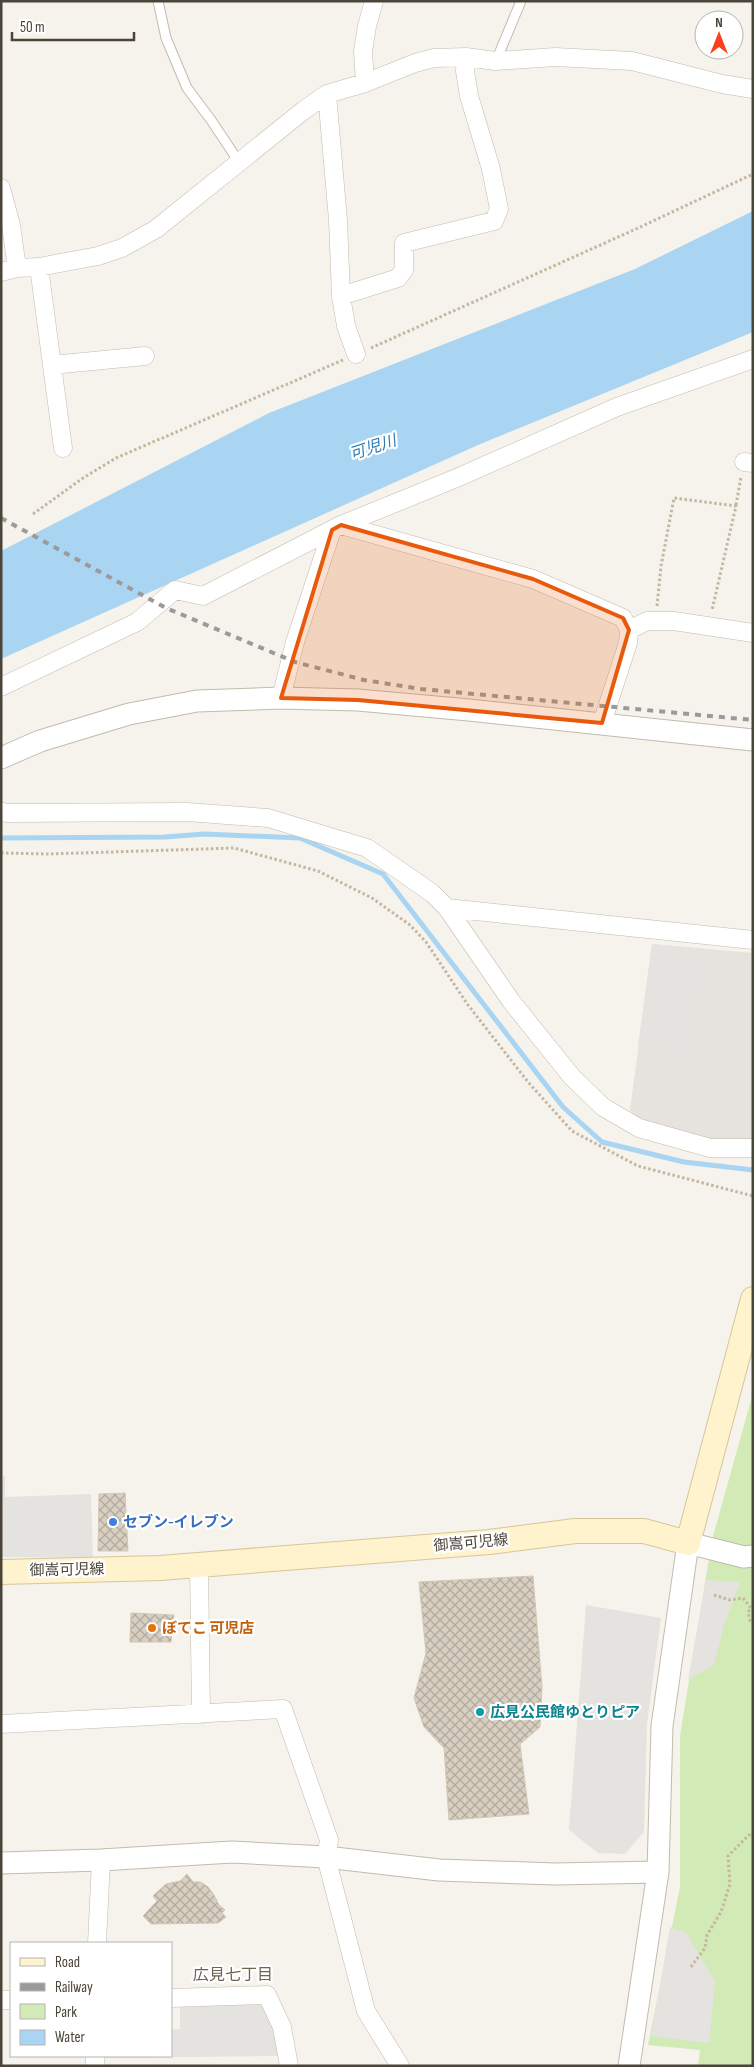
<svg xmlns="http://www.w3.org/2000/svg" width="754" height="2067" viewBox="0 0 754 2067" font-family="'Sofia Sans Condensed','Noto Sans JP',sans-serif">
<defs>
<pattern id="building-cross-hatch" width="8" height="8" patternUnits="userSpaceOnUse" patternTransform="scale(1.25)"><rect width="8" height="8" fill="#d8cfc1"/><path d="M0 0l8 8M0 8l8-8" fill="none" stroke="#b1aa9e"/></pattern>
</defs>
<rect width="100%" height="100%" fill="#f6f3ec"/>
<!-- industrial -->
<path fill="#e6e2dd" d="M652,944L753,953V1140L726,1142L667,1132L639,1120L630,1110Z"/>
<!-- green -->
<path fill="#d2eab5" d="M753,1393V2066H698L700,2050L648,2045L680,1887V1736L712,1540Z"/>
<!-- parking -->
<path fill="#e5e3e0" d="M652,944L706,949L692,1055L638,1046Z
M1,1476H5V1497L91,1494L93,1558L1,1557Z
M706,1580L740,1582L725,1622L714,1665L688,1680Z
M586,1605L661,1618L647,1724L644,1832L625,1854L598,1853L569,1830Z
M670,1927L686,1932L715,1982L709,2043L651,2036Z
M257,2000L268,2009L279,2056L105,2058V2056H171V2030L180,2029V2002Z"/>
<!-- water -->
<path fill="#a9d4f2" d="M753,211V332L478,445L1,659V551L269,413L635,269Z"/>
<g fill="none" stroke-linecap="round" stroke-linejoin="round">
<!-- stream -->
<path stroke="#a9d4f2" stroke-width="5" d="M1,838L165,837L204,834L300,838L383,874L563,1107L602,1142L684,1162L753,1170"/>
</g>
<!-- building -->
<path fill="url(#building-cross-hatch)" stroke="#d3c7b4" d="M125,1493L128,1551H98L99,1494Z
M533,1576L542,1687L540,1727L520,1744L529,1814L449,1820L444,1748L424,1727L414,1698L426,1653L419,1582Z
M131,1613L174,1615L171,1642H130Z
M187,1874L193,1882H201L208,1887L214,1895L219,1905L225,1910L222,1913L226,1917L218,1923L151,1924L143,1916L157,1901L153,1896L166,1884L180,1881Z"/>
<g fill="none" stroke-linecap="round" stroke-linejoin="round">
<!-- service casing -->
<g stroke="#c2bbae" stroke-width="11">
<path id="service" d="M158,1L166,38L187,88L211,120L239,162
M496,61L521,1"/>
</g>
<!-- minor casing -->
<g stroke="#c2bbae" stroke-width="19">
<path id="minor" d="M365,83L363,51L367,26L374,1
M327,94L338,220L341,296L346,326L356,354
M1,188L11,225L17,268
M39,267L63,448
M1,272L17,268L39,267L98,256L122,248L156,229L304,110L327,94L365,83L415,63L434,58L466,57L496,61L555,57L632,61L722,84L753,89
M341,296L398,278L404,270V243L494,221L499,209L491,169L469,96L465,71L466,57
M52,365L145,356
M744,462L753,463
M341,525L533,579L623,618L629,630L628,643L602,723
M629,630L647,621H674L753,633
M1,687L137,622L175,590L203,596L341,525L459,477L617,407L753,359
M281,698L295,642L332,530
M1,811L6,813L187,812L268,818L367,848L432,893L447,908L511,1001L572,1077L603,1107L639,1128L710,1148H753
M447,908L753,940
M199,1565L201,1714
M1,1724L283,1709L329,1840L326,1857L366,2011L400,2066
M97,1943L101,1860
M171,1998L267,1995L282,2027L289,2066
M1,2000H11
M95,2056V2066"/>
</g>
<!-- tertiary casing -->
<g stroke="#c2bbae" stroke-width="23">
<path id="tertiary" d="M1,758L40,741L129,714L197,701L281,698L358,700L469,710L753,740
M1,1863L101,1860L232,1852L326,1857L439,1870L555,1874L658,1872
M629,2066L658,1872L662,1726L688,1543L744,1557L753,1556"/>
</g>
<!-- secondary casing -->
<g stroke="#d6c79b" stroke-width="26">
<path id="secondary" d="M1,1572L160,1568L489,1542L575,1531H644L688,1543L753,1299"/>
</g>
<!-- path -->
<path stroke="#c4b79f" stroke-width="3" stroke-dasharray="2.5 2.5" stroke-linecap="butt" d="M371,348L636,229L753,174
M736,505L741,477
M33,514L83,478L116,458L343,360
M657,606L661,566L674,498L736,506L712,610
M1,853L49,854L234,848L318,871L372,898L410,925L426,942L468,1005L528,1082L572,1131L638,1166L753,1196
M714,1595L730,1600L743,1598L751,1608L748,1612L750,1621L753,1624
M691,1967L705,1948L707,1935L721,1912L730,1884L728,1856L749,1835L753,1834"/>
<!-- service -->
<use href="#service" stroke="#fff" stroke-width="9"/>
<!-- minor -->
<use href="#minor" stroke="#fff" stroke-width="18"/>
<!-- tertiary -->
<use href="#tertiary" stroke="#fff" stroke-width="21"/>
<!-- secondary -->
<use href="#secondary" stroke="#fff3cd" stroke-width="24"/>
<!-- rail -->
<path stroke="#9a9a9a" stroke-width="4" stroke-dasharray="6 6" stroke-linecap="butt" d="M1,518L166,608L295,662L364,680L421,689L753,720"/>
</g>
<!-- marked area -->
<path fill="#e8590c" fill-opacity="0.2" stroke="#e8590c" stroke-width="4" stroke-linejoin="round" d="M341,525L533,579L623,618L629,630L602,723L358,700L281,698L332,530Z"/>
<!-- markers -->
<circle fill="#3f7fe0" stroke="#fff" stroke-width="2" cx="113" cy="1522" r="5"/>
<circle fill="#e8710a" stroke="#fff" stroke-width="2" cx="152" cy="1628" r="5"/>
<circle fill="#0f9aa8" stroke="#fff" stroke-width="2" cx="480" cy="1712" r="5"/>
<g text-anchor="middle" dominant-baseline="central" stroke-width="4.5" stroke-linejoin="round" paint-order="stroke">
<!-- shop labels -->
<g font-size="15" font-weight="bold" fill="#366cbe" stroke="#fff" text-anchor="start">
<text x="123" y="1522">セブン-イレブン</text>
</g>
<!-- street labels -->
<g font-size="15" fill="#4b4439" stroke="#fff">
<text transform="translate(471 1543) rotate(-5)">御嵩可児線</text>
<text transform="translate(67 1570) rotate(-1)">御嵩可児線</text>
</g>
<!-- food labels -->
<g font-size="15" font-weight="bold" fill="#c56008" stroke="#fff" text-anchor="start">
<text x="162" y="1628">ぼてこ 可児店</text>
</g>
<!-- culture labels -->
<g font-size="15" font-weight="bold" fill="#0d838f" stroke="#fff" text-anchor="start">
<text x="490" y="1712">広見公民館ゆとりピア</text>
</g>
<!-- water labels -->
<g font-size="16" font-style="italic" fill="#2e7ab2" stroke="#fff">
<text transform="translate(373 448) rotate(-18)">可児川</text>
</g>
<!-- neighbourhood labels -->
<g font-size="16" fill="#6e6250" stroke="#fff">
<text x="233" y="1975">広見七丁目</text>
</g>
</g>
<!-- border -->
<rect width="754" height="2067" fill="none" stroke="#4b4439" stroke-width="5"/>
<!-- legend -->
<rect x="10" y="1942" width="162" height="115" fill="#ffffff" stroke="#b7b4b0"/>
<rect x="20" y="1958" width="25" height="8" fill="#fff3cd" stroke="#b7b4b0"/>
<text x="55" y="1967" font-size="15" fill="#4b4439">Road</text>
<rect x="20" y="1983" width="25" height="8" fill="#9a9a9a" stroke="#b7b4b0"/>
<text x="55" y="1992" font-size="15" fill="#4b4439">Railway</text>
<rect x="20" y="2004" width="25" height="15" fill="#d2eab5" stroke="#b7b4b0"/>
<text x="55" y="2017" font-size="15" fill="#4b4439">Park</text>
<rect x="20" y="2030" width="25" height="15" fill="#a9d4f2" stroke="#b7b4b0"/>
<text x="55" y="2042" font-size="15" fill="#4b4439">Water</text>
<!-- north arrow -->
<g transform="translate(719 35)"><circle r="24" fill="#ffffff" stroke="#b7b4b0"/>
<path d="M0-4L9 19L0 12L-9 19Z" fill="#fc3f1d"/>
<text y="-8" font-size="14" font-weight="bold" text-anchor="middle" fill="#4b4439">N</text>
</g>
<!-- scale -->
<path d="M12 32v8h122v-8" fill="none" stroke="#4b4439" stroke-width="2.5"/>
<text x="20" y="32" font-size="15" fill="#4b4439" stroke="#ffffff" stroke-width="4" paint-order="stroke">50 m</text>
</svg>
